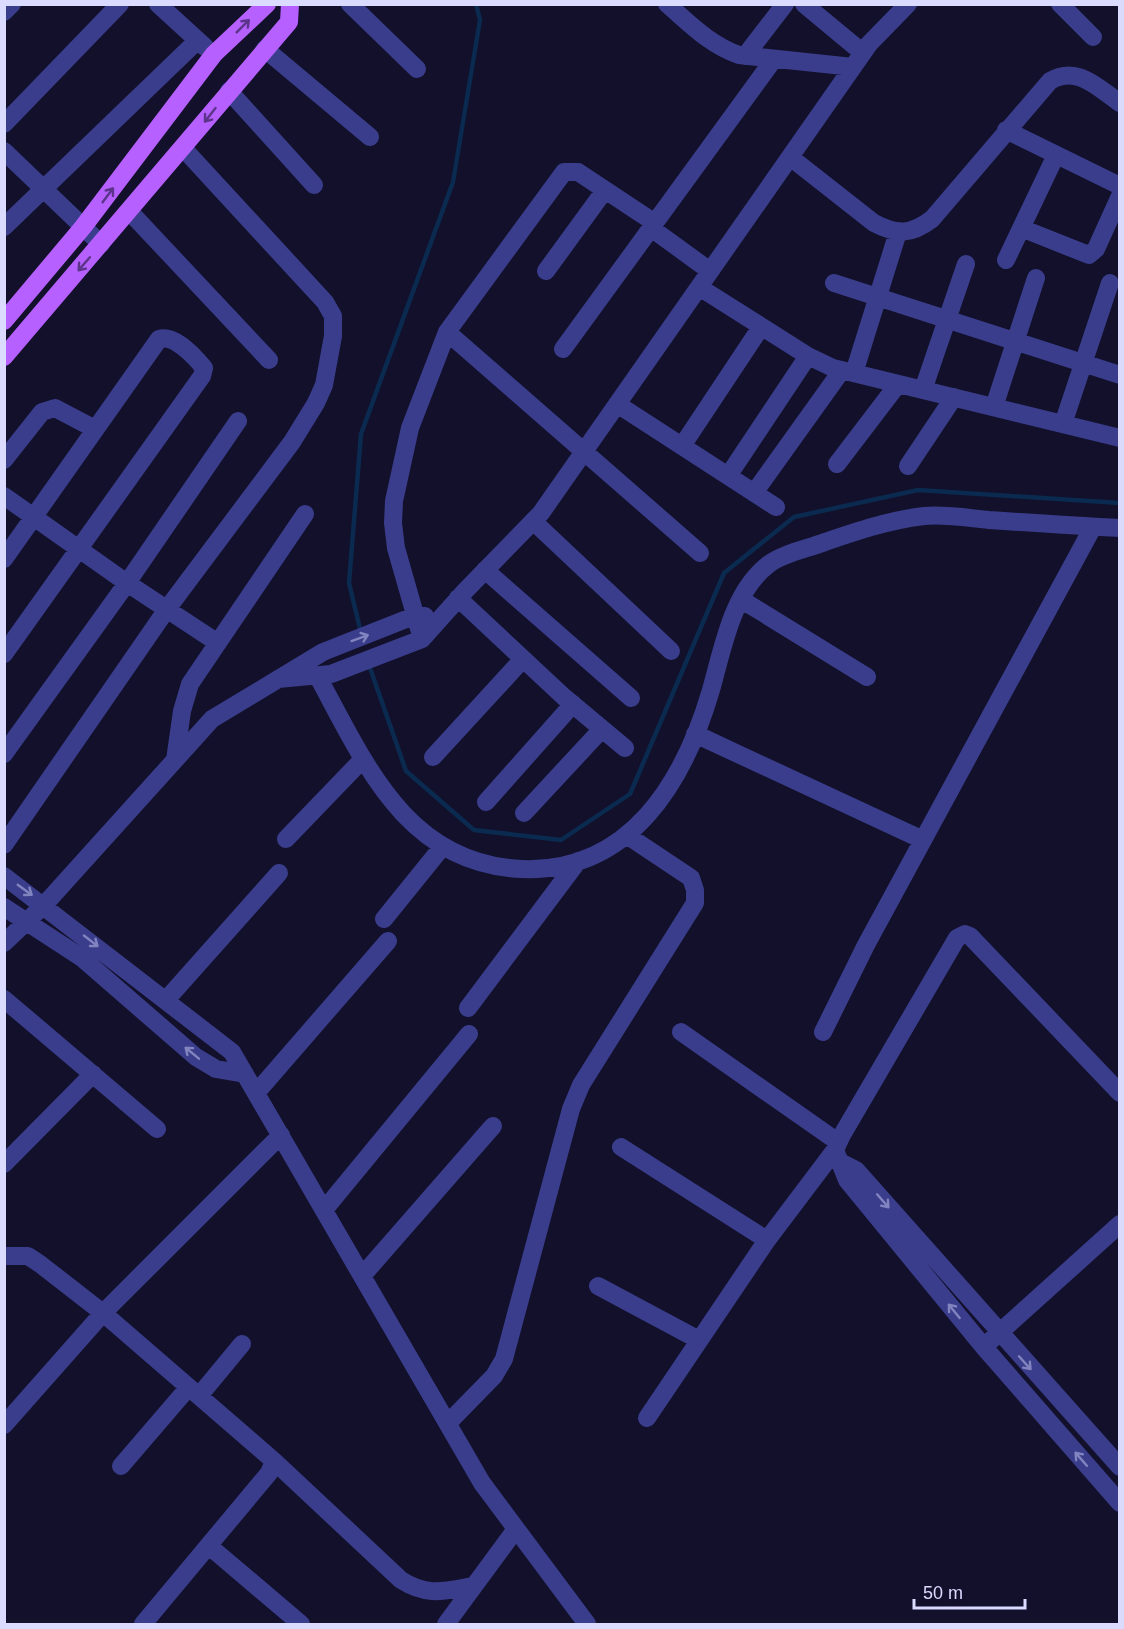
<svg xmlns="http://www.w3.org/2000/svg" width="1124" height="1629" viewBox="0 0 1124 1629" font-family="Arial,sans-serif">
<rect width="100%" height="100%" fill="#12102b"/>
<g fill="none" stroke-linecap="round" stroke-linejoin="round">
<!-- stream -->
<path stroke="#0b2a4f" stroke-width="4.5" d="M361,633L349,583L361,434L453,182L480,20L476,4
M369,665L406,771L474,830L561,840L630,794L724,573L794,517L918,490L1120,503"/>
<!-- minor -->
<path stroke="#3a3d8b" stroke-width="18" d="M158,4L205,47
M350,4L417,69
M667,4C690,24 710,45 739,55L853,67
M804,4L863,53
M1060,4L1093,37
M4,12L12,4
M265,49L370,137
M745,56L785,4
M229,91L314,185
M4,124L120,4
M1006,130L1120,186
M4,151L101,244
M790,157L874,223C897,235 911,235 932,219L1050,81C1077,65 1097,87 1120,103
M129,211L269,360
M4,227L197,41
M651,228L710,271
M1021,228L1089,255L1096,249L1120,196
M1006,260L1056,155
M546,271L605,190
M834,283L1120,375
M699,287L808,356L833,368L1120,438
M447,332L700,553
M563,349L774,59
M854,373L898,232
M923,390L966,264
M617,404L776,507
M994,407L1036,278
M1063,424L1110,283
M682,446L761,327
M4,460L42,412L55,408L95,429
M837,464L898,384
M908,466L954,397
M728,476L808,356
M754,493L842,370
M4,496L127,583L218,643
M533,521L671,651
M4,559L159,339C174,334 195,357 204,368L202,376L4,654
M485,570L631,698
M458,598L564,697L625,748
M742,600L867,677
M422,639L396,548L393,523L394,501L410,428L447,332L564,172H578L655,223
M317,675C365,763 406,864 522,869C630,873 684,782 711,690C723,648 732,592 769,564C784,553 807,549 825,542C857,531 890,520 924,516C945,514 968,518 989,520C1033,523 1076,526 1120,528
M278,679L331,674L422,639L465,591L541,513L869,44L908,4
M695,734L923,840
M4,754L127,583L238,421
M433,757L523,659
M175,760L182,711L190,684L305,514
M486,802L573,704
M524,813L602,729
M286,839L363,759
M4,845L167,609L292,442L316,403L324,385L333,336V316L325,302L183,148
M4,876L232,1052L482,1483L587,1624
M4,907L82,958L196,1057L216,1069L245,1074
M384,919L443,846
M4,943L45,904L212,719L323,652L414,616H425
M4,999L157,1129
M166,1000L279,873
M468,1008L578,861
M681,1032L838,1142
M823,1032L866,945L1093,527
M256,1093L388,941
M1120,1093L970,936L965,934L957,938L842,1135L835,1150L847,1180L983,1346L1120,1503
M621,1147L767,1240
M840,1162L856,1170L1120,1467
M4,1164L93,1074
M324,1210L469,1034
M4,1256H28L40,1264L103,1313L274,1461L269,1473L143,1624
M362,1276L493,1126
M598,1286L699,1340
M989,1342L1120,1224
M199,1396L242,1344
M647,1418L767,1240L835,1150
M448,1423L494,1376L504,1359L571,1109L581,1085L695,903V890L691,878L628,836
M4,1425L103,1313L281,1135
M274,1461L401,1580C428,1597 444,1591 474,1586
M121,1466L188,1388
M209,1546L301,1624
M446,1624L516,1529"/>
<!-- major -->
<path stroke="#b661ff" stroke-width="18" d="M4,321L83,227L214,54L267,4
M4,357L289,22L290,4"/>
</g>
<!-- one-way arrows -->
<defs><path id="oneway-shaft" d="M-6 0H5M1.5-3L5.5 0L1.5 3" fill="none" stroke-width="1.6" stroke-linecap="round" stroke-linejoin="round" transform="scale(1.5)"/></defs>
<g stroke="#5c348a">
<use href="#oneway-shaft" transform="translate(243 26) rotate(-45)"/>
<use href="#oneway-shaft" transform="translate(210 115) rotate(128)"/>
<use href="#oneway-shaft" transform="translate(108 195) rotate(-53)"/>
<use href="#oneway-shaft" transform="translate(84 264) rotate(131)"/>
</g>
<g stroke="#8284bf">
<use href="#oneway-shaft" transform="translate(360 638) rotate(-20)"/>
<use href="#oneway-shaft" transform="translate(25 890) rotate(36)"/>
<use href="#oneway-shaft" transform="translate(91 941) rotate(38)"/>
<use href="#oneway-shaft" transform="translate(192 1053) rotate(-141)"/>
<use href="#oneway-shaft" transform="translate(883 1201) rotate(49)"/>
<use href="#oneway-shaft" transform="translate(954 1311) rotate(-129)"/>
<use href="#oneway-shaft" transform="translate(1025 1363) rotate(48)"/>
<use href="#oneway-shaft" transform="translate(1081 1459) rotate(-131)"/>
</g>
<!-- border -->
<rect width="1124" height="1629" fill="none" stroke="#dbdaff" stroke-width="12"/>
<!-- scale -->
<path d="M914 1599v9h111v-9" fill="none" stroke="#dbdaff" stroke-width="3"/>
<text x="923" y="1599" font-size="18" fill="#dbdaff" stroke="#12102b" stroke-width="4.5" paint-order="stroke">50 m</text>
</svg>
